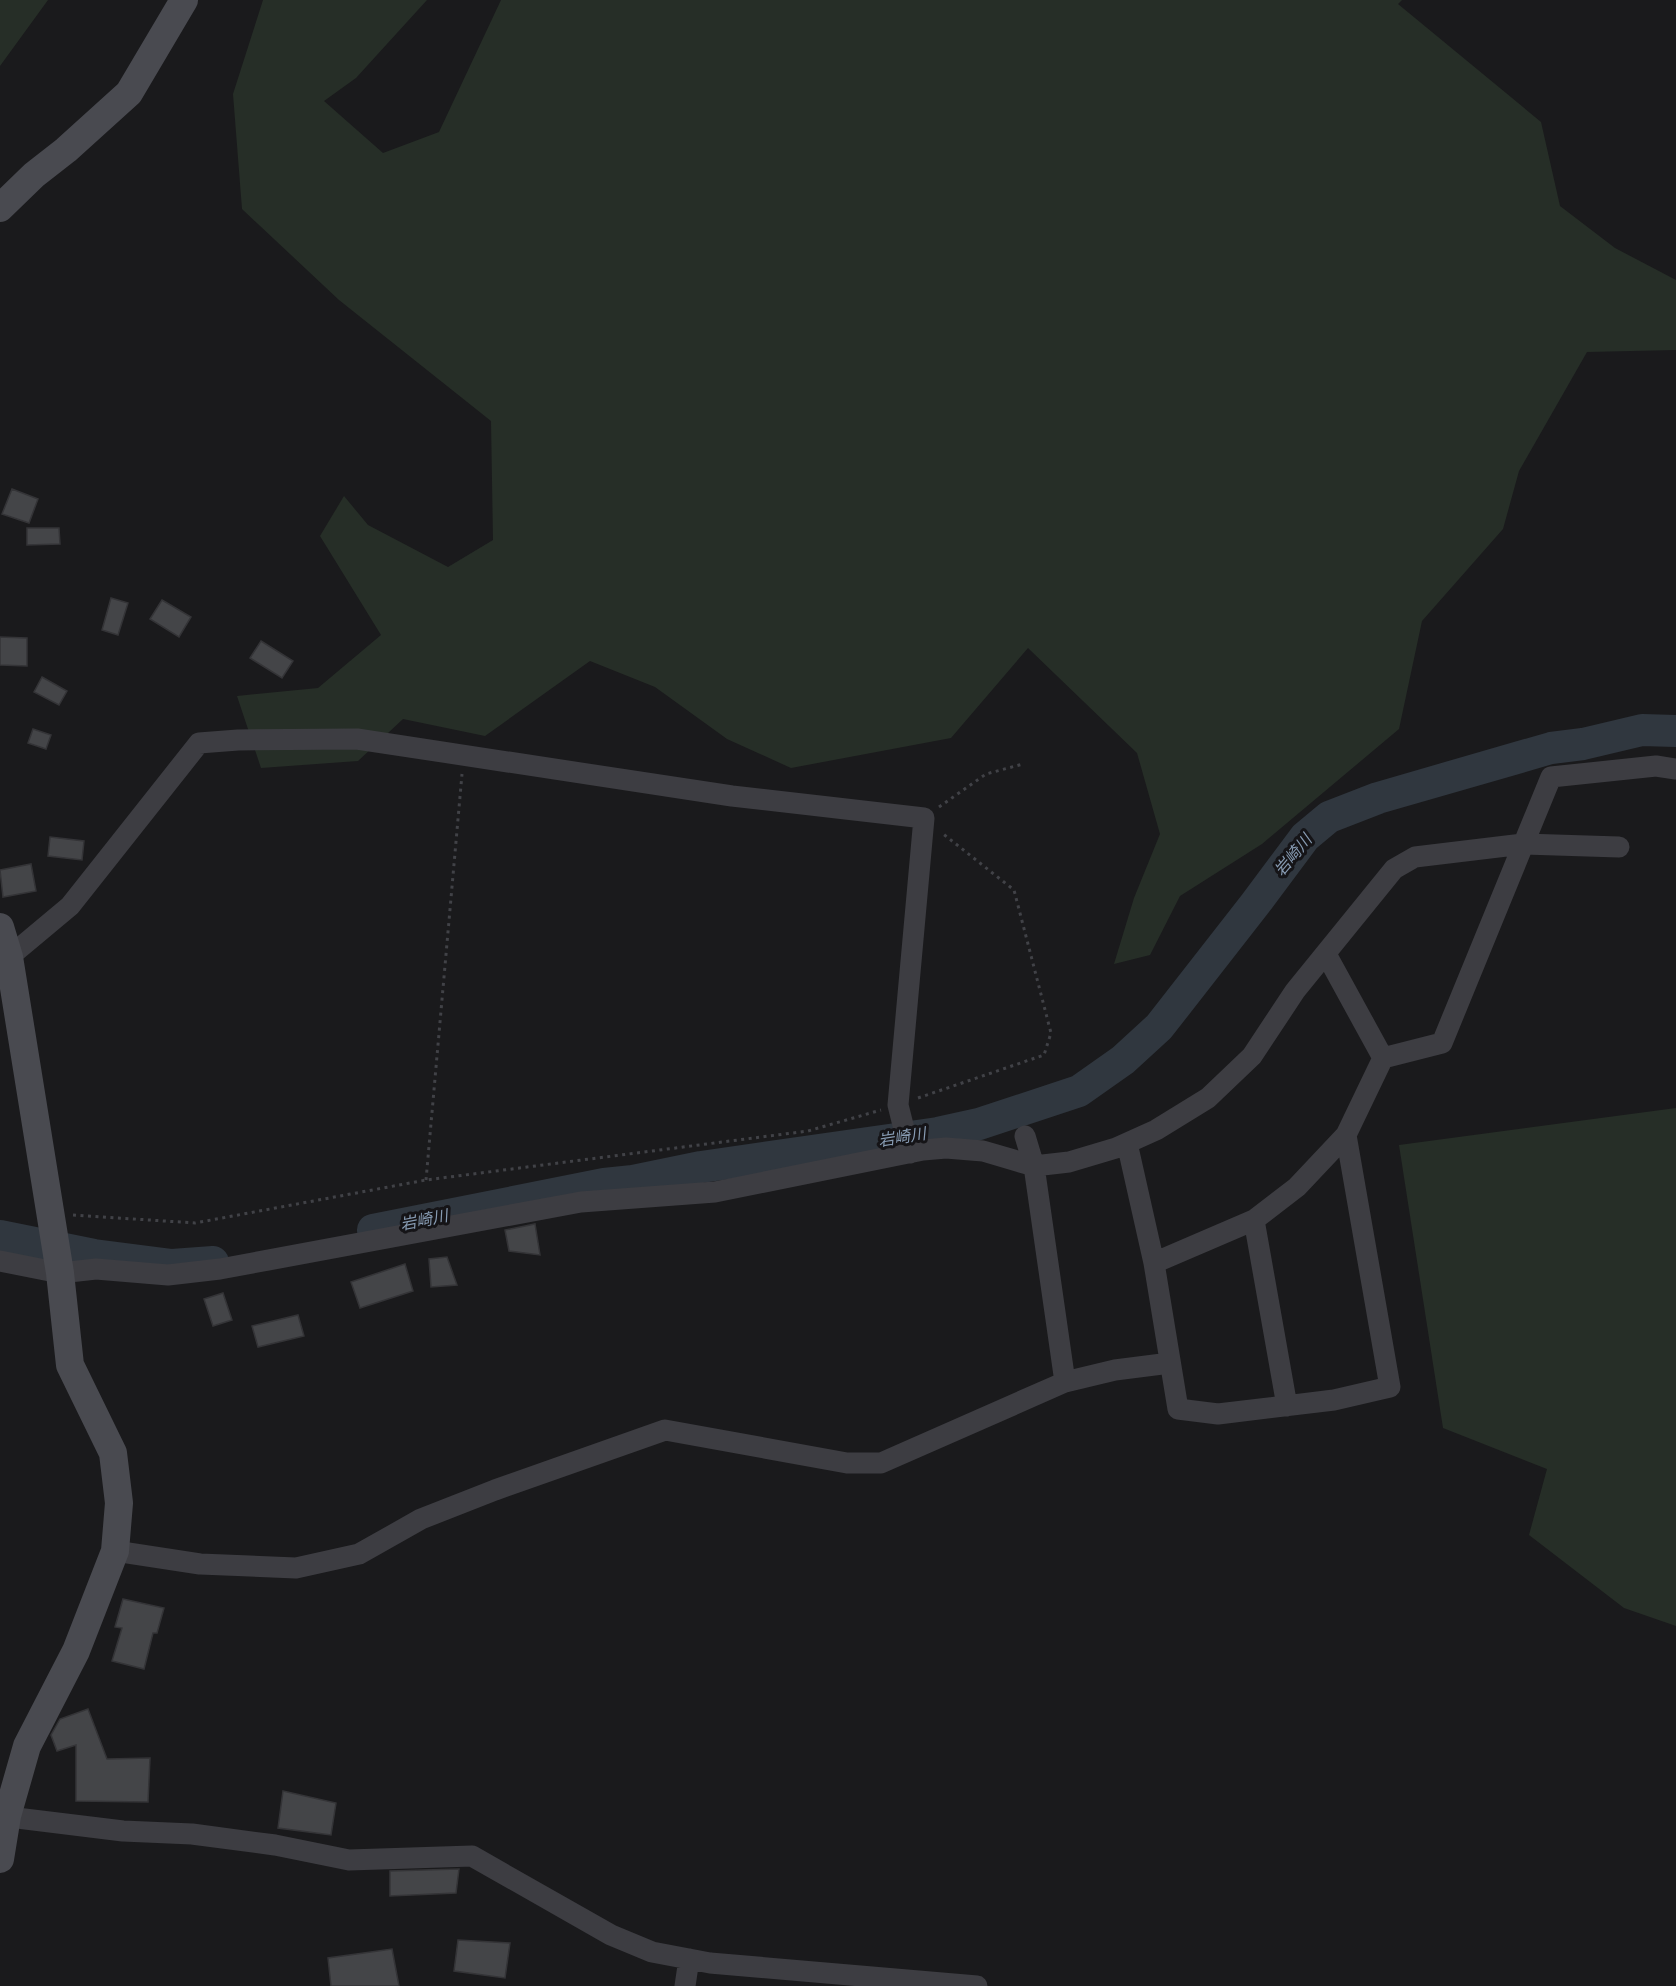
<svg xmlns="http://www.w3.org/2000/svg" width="1676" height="1986" viewBox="0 0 1676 1986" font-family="Roboto,'Noto Sans JP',sans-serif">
<rect width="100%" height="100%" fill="#1a1a1c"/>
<!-- green -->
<path fill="#262e27" d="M0,0H48L0,66Z
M263,0H427L356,78L324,101L383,153L439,132L501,0H1402L1398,4L1541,122L1560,206L1615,248L1676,280V350L1587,352L1519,471L1503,529L1422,621L1399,729L1262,844L1180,896L1150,955L1114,964L1134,898L1160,834L1137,753L1028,648L951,738L791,768L727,739L655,687L590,661L485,736L403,719L358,761L261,768L237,696L318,688L381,635L320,536L344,496L368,525L448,567L493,540L491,421L339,300L242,209L233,94Z
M1676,1108V1626L1624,1608L1529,1535L1547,1469L1443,1428L1399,1145Z"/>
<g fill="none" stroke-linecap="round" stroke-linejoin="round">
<!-- river -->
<path stroke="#30373f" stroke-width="32" d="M373,1230L604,1184L633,1181L701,1167L938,1133L979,1124L1079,1091L1123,1060L1159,1027L1255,904L1305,837L1329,817L1378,798L1551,748L1583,744L1642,730L1676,731
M0,1236L94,1255L172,1265L213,1262"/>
</g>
<!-- building -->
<path fill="#444548" stroke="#343437" stroke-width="1.5" d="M12,489L38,499L29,523L2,514Z
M27,528H59L60,544L27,545Z
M111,598L128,603L118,635L102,630Z
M162,600L191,617L179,637L150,619Z
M0,637L27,638V666L0,665Z
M261,641L293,661L282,678L250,658Z
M42,677L67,691L59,705L34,692Z
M33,729L51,735L46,749L28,743Z
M50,837L84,841L82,860L48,856Z
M31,864L36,891L3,897L0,870Z
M535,1224L540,1255L509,1251L505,1230Z
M447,1257L457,1285L431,1287L429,1259Z
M405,1264L413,1291L360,1308L351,1282Z
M223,1293L232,1320L213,1326L204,1299Z
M298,1315L304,1336L258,1347L252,1326Z
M123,1599L164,1608L157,1633H153L144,1669L112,1661L122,1628L115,1627Z
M88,1709L107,1759L150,1758L148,1802L76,1801V1745L57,1751L51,1735L60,1719Z
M283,1791L336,1803L331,1835L278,1828Z
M459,1869L456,1893L390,1896V1871Z
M458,1940L510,1943L505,1978L454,1971Z
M392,1949L399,1986H331L328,1958Z"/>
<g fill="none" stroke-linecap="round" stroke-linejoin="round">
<!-- path -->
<path stroke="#414247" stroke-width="3" stroke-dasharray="3 4.5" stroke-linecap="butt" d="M939,807L986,774L1023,764
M918,1098L1044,1055L1051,1033L1014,890L942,833
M426,1180L462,774
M73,1215L195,1223L426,1180L808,1131L881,1110"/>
<!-- street -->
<path stroke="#3d3d42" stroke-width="21" d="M1326,954L1383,1058L1442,1043L1551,777L1656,766L1676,769
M9,957L70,906L199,743L238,740L357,739L732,796L924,818L898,1105L910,1153
M1025,1136L1034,1166L1065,1382
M1127,1143L1154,1263L1178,1409L1218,1414L1334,1400L1390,1387L1346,1135
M1254,1220L1287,1406
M0,1261L60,1273L96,1269L168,1275L220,1269L581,1202L715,1192L923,1150L946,1148L983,1151L1034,1166L1069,1162L1116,1148L1156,1130L1208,1098L1252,1056L1295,991L1394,869L1415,857L1523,844L1619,847
M1154,1263L1254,1220L1297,1187L1346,1135L1383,1058
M115,1551L200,1564L296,1568L359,1554L421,1519L495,1490L665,1430L847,1463H881L1065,1382L1115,1370L1170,1363
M0,1816L123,1831L192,1834L275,1845L349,1860L472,1856L611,1935L652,1952L710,1963L977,1986
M685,1986L689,1959"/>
<!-- secondary -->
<path stroke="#494a50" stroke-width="28" d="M0,208L34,175L66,150L129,93L184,0
M0,927L9,957L60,1273L70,1365L113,1453L119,1503L115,1551L76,1651L27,1746L7,1816L0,1859"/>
</g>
<g text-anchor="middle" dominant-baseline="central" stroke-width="6" stroke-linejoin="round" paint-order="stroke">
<!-- water labels -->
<g font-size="16" font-style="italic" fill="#879bb2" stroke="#151417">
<text transform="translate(1293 855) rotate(-50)">岩崎川</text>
<text transform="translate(902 1137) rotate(-9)">岩崎川</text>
<text transform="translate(424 1220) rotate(-11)">岩崎川</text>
</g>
</g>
</svg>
